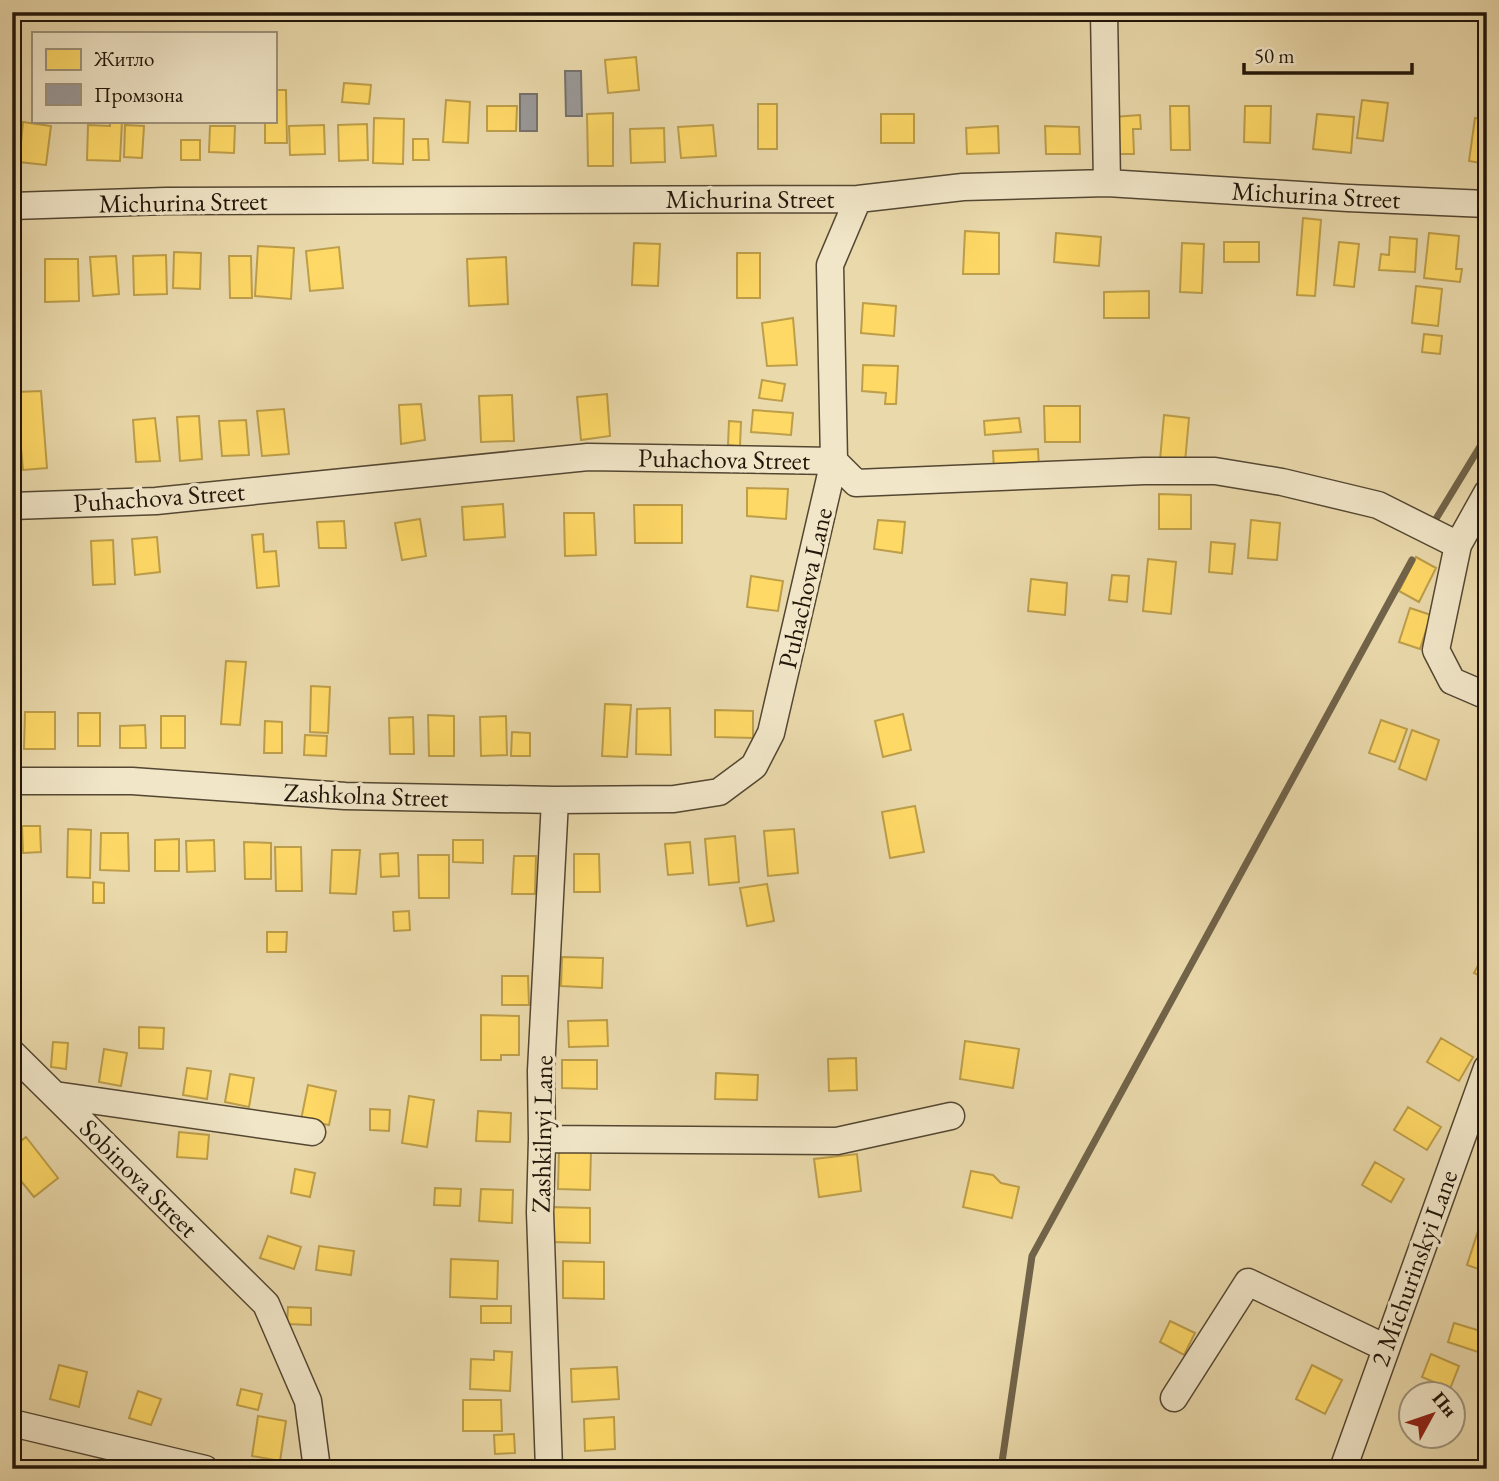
<svg xmlns="http://www.w3.org/2000/svg" width="1499" height="1481" viewBox="0 0 1499 1481" font-family="'EB Garamond',serif">
<rect width="100%" height="100%" fill="#ead9ab"/>
<filter id="stains"><feTurbulence type="fractalNoise" baseFrequency=".00286" numOctaves="4"/><feColorMatrix values="0 0 0 0 .2 0 0 0 0 .09 0 0 0 0 .02 0 0 0 .5 -.17"/></filter>
<radialGradient id="worn" r=".72"><stop offset=".6" stop-color="#630" stop-opacity="0"/><stop offset="1" stop-color="#630" stop-opacity=".3"/></radialGradient>
<!-- homes -->
<path fill="#ffd966" stroke="#bd9e4a" stroke-width="2" d="M636,57L639,90L608,93L605,60Z
M344,83L371,85L369,104L342,102Z
M275,90H286L287,143H265V121H275Z
M446,100L470,102L468,143L443,142Z
M1362,100L1388,103L1383,141L1357,138Z
M758,104H777V149H758Z
M487,106H517L516,131H487Z
M1170,106H1189L1190,150H1171Z
M1245,106H1271L1270,143L1244,142Z
M613,113V166H588L587,114Z
M881,114H914V143H881Z
M1317,114L1354,117L1351,153L1313,149Z
M1140,115L1141,129H1133L1134,154H1114L1113,117Z
M374,118L404,119L403,164L373,163Z
M1475,118L1487,120V164L1469,161Z
M110,121H122L120,161L87,160L88,125L110,126Z
M23,122L51,126L46,165L19,162Z
M367,124L368,160L339,161L338,125Z
M125,125L144,126L142,158L124,157Z
M324,125L325,154L290,155L289,126Z
M713,125L716,156L681,158L678,127Z
M210,126H235L234,153L209,152Z
M998,126L999,153L967,154L966,128Z
M1045,126L1079,127L1080,154H1046Z
M664,128L665,162L631,163L630,129Z
M413,139H428L429,160H413Z
M181,140H200V160H181Z
M1303,218L1321,220L1315,296L1297,295Z
M965,231L999,233V274H963Z
M1056,233L1101,237L1099,266L1054,262Z
M1429,233L1459,236L1456,269H1462L1460,282L1424,278Z
M1481,233L1487,234V256H1479Z
M1390,237L1417,239L1415,272L1379,270L1381,254L1389,255Z
M1224,242H1259V262H1224Z
M1339,242L1359,244L1354,287L1334,285Z
M634,243L660,244L658,286L632,285Z
M1182,243L1204,244L1202,293L1180,292Z
M258,246L294,248L291,299L255,296Z
M339,247L343,288L310,291L306,251Z
M174,252L201,253L200,289L173,288Z
M737,253H760V298H737Z
M166,255L167,294L134,295L133,256Z
M116,256L119,294L93,296L90,257Z
M229,256H251L252,298H230Z
M506,257L508,304L469,306L467,259Z
M45,259H78L79,301L45,302Z
M1416,286L1442,289L1438,326L1412,323Z
M1149,291V318H1104V292Z
M863,303L896,306L894,336L861,333Z
M793,318L797,365L767,366L762,323Z
M1424,334L1442,336L1440,354L1422,352Z
M863,365L898,366L896,404H885L886,393L862,391Z
M762,380L785,384L782,401L759,398Z
M41,391L47,468L23,470L16,392Z
M607,394L610,436L581,440L577,397Z
M512,395L514,441L481,442L479,396Z
M421,404L425,440L401,444L399,405Z
M1044,406H1080V442H1045Z
M284,409L289,454L262,456L257,411Z
M753,410L793,413L791,435L751,432Z
M1164,415L1189,418L1185,462L1160,460Z
M199,416L202,459L180,461L177,417Z
M155,418L160,461L136,462L133,420Z
M1019,418L1021,432L985,435L984,421Z
M246,420L249,455L222,456L219,421Z
M729,421L741,422L740,446L728,445Z
M1038,449L1039,468L994,471L993,451Z
M747,488L788,489L786,519L747,516Z
M1159,494L1191,495V529H1159Z
M503,504L505,537L464,540L462,507Z
M634,505H682V543H635Z
M564,513H594L596,555L565,556Z
M420,519L426,556L402,560L395,523Z
M878,520L905,522L902,553L874,549Z
M1251,520L1280,523L1277,560L1248,558Z
M344,521L346,548H319L317,522Z
M263,534L264,552L276,551L279,586L257,588L252,535Z
M157,537L160,572L135,575L132,539Z
M113,540L115,584L93,585L91,541Z
M1211,542L1235,544L1232,574L1209,572Z
M1416,557L1436,568L1419,602L1399,591Z
M1148,559L1176,562L1171,614L1143,611Z
M1112,575L1129,576L1127,602L1109,600Z
M751,576L783,581L778,611L747,607Z
M1031,579L1067,583L1065,615L1028,611Z
M1410,608L1431,615L1420,649L1399,642Z
M226,661L246,662L240,725L221,724Z
M311,686L330,687L328,733L310,732Z
M605,704L631,705L627,757L602,756Z
M670,708L671,755L636,754L637,709Z
M715,710L753,711V738L715,737Z
M25,712H55V749H24Z
M78,713H100V746H78Z
M903,714L911,750L883,757L875,721Z
M428,715L454,716V756H429Z
M161,716H185V748H161Z
M506,716L507,755L481,756L480,717Z
M413,717L414,754H390L389,718Z
M1381,720L1407,729L1395,762L1369,753Z
M265,721L282,722V753H264Z
M145,725L146,748H120V726Z
M1412,730L1439,740L1426,780L1399,769Z
M512,732L530,733V756H511Z
M305,735L327,736L326,756L304,755Z
M1484,752L1487,753V772L1478,768Z
M915,806L924,852L890,858L882,812Z
M22,826H40L41,852L23,853Z
M68,829L91,830L90,878L67,877Z
M794,829L798,873L768,876L764,831Z
M101,833H128L129,871L100,870Z
M735,836L739,882L709,885L705,839Z
M179,839V871H155V840Z
M214,840L215,871L187,872L186,841Z
M453,840H483V863L453,862Z
M244,842L271,843V879H245Z
M690,842L693,873L668,875L665,844Z
M275,847H301L302,891H276Z
M332,850H360L356,894L330,893Z
M398,853L399,876L381,877L380,854Z
M574,854H599L600,892H574Z
M418,855H449V898H419Z
M514,856H536L535,894H512Z
M93,882L104,883V903H93Z
M767,884L774,921L747,926L740,888Z
M409,911L410,930L394,931L393,912Z
M267,932H287L286,952H267Z
M1487,949V979L1474,973Z
M562,957L603,958L602,988L561,986Z
M502,976H528L529,1005H502Z
M481,1015L519,1016V1055H501V1060H481Z
M607,1020L608,1046L569,1047L568,1021Z
M139,1027L164,1028L163,1049L139,1048Z
M1441,1038L1473,1057L1459,1081L1427,1062Z
M965,1041L1019,1049L1013,1088L960,1079Z
M53,1042L68,1043L66,1069L51,1067Z
M104,1049L127,1053L121,1086L99,1082Z
M856,1058L857,1090L829,1091L828,1059Z
M562,1060H597V1089L562,1088Z
M187,1068L211,1071L207,1099L183,1095Z
M716,1073L758,1075L757,1100L715,1099Z
M230,1074L254,1078L249,1107L225,1102Z
M308,1085L336,1091L329,1125L301,1120Z
M409,1096L434,1100L427,1147L402,1143Z
M1408,1107L1441,1127L1427,1150L1394,1130Z
M370,1109L390,1110L389,1131L370,1130Z
M478,1111L511,1113L510,1142L476,1141Z
M179,1132L209,1135L207,1159L177,1157Z
M26,1137L58,1178L34,1197L12,1170V1148Z
M559,1150H591L590,1190L558,1189Z
M857,1154L861,1191L819,1197L814,1159Z
M1375,1162L1404,1179L1391,1202L1362,1185Z
M295,1169L315,1173L310,1197L291,1193Z
M971,1171L993,1175L1001,1183L1019,1187L1012,1218L963,1207Z
M435,1188L461,1189L460,1206L434,1205Z
M481,1189L513,1190L512,1223L479,1221Z
M550,1207L590,1208V1243L550,1242Z
M1480,1225L1487,1227V1272L1467,1265Z
M268,1236L301,1247L294,1269L260,1258Z
M319,1246L354,1251L351,1275L316,1270Z
M451,1259L498,1261L497,1299L450,1297Z
M563,1261L604,1262V1299L563,1298Z
M481,1306H511V1323H481Z
M288,1307L311,1308V1325L287,1324Z
M1170,1321L1195,1333L1184,1355L1160,1342Z
M1454,1323L1487,1333L1481,1353L1448,1342Z
M494,1351L512,1352L510,1391L470,1389L471,1359L494,1360Z
M1431,1354L1459,1366L1450,1389L1422,1377Z
M59,1365L87,1372L79,1407L50,1399Z
M1312,1365L1342,1380L1325,1414L1296,1399Z
M617,1367L619,1399L572,1402L571,1369Z
M241,1389L262,1394L258,1410L237,1405Z
M138,1391L161,1399L151,1425L129,1418Z
M463,1400H501L502,1431H463Z
M258,1416L286,1421L280,1461L252,1456Z
M614,1417L615,1449L585,1451L584,1419Z
M514,1434L515,1453L495,1454L494,1435Z"/>
<!-- industry -->
<path fill="#999" stroke="#75726e" stroke-width="2" d="M565,71H581L582,116H566Z
M520,94H537V131H520Z"/>
<g fill="none" stroke-linecap="round" stroke-linejoin="round">
<!-- stream -->
<path stroke="#716349" stroke-width="7" d="M1431,527L1487,435
M1001,1469L1032,1256L1412,560"/>
<!-- street casing -->
<g stroke="#544732" stroke-width="29">
<path id="street" d="M1104,12L1107,183
M12,206L166,201L858,199L963,187L1107,183L1348,198L1487,204
M1487,493L1458,545L1436,650L1452,681L1487,696
M12,506L156,501L588,457L834,461L856,483L1144,471H1215L1282,482L1378,505L1458,545
M12,781H132L345,796L555,800L674,799L719,792L754,766L771,733L834,461L830,265L858,199
M12,1053L266,1304L308,1401L317,1469
M55,1095L312,1132
M542,1139L837,1141L951,1116
M1174,1398L1248,1282L1386,1348
M12,1423L205,1469
M549,1469L540,1212L542,1139L541,1071L555,800
M1343,1469L1487,1068"/>
</g>
<!-- street -->
<use href="#street" stroke="#f1e6c8" stroke-width="26"/>
</g>
<g text-anchor="middle" dominant-baseline="central" stroke-width="7" stroke-linejoin="round" paint-order="stroke">
<!-- street labels -->
<g font-size="26" fill="#221609" stroke="#f1e6c8">
<text transform="translate(1316 195) rotate(3)">Michurina Street</text>
<text x="750" y="199">Michurina Street</text>
<text transform="translate(183 202) rotate(-1)">Michurina Street</text>
<text transform="translate(724 459) rotate(1)">Puhachova Street</text>
<text transform="translate(159 497) rotate(-4)">Puhachova Street</text>
<text transform="translate(805 588) rotate(-77)">Puhachova Lane</text>
<text transform="translate(366 795) rotate(2)">Zashkolna Street</text>
<text transform="translate(542 1134) rotate(-89)">Zashkilnyi Lane</text>
<text transform="translate(139 1178) rotate(45)">Sobinova Street</text>
<text transform="translate(1414 1268) rotate(-70)">2 Michurinskyi Lane</text>
</g>
</g>
<!-- margin -->
<rect width="1499" height="1481" fill="none" stroke="#ead9ab" stroke-width="42"/>
<rect x="14" y="14" width="1471" height="1453" fill="none" stroke="#221609" stroke-width="3.5"/>
<rect x="21" y="21" width="1457" height="1439" fill="none" stroke="#221609" stroke-width="2"/>
<!-- legend -->
<rect x="32" y="32" width="245" height="91" fill="#f1e6c8" stroke="#9e937c" stroke-width="2"/>
<rect x="46" y="49" width="35" height="21" fill="#ffd966" stroke="#9e937c" stroke-width="2"/>
<text x="94" y="66" font-size="21" fill="#221609">Житло</text>
<rect x="46" y="84" width="35" height="21" fill="#999999" stroke="#9e937c" stroke-width="2"/>
<text x="94" y="102" font-size="21" fill="#221609">Промзона</text>
<!-- north arrow -->
<g transform="translate(1432 1415) rotate(50)"><circle r="33" fill="#f1e6c8" stroke="#9e937c" stroke-width="2"/>
<path d="M0-5L12 26L0 18L-12 26Z" fill="#8f2418"/>
<text y="-10" font-size="19" font-weight="bold" text-anchor="middle" fill="#221609">Пн</text>
</g>
<!-- scale -->
<path d="M1244 63v10h168v-10" fill="none" stroke="#221609" stroke-width="3.5"/>
<text x="1254" y="63" font-size="21" fill="#221609" stroke="#f1e6c8" stroke-width="5" paint-order="stroke">50 m</text>
<rect width="100%" height="100%" filter="url(#stains)"/>
<rect width="100%" height="100%" fill="url(#worn)"/>
</svg>
